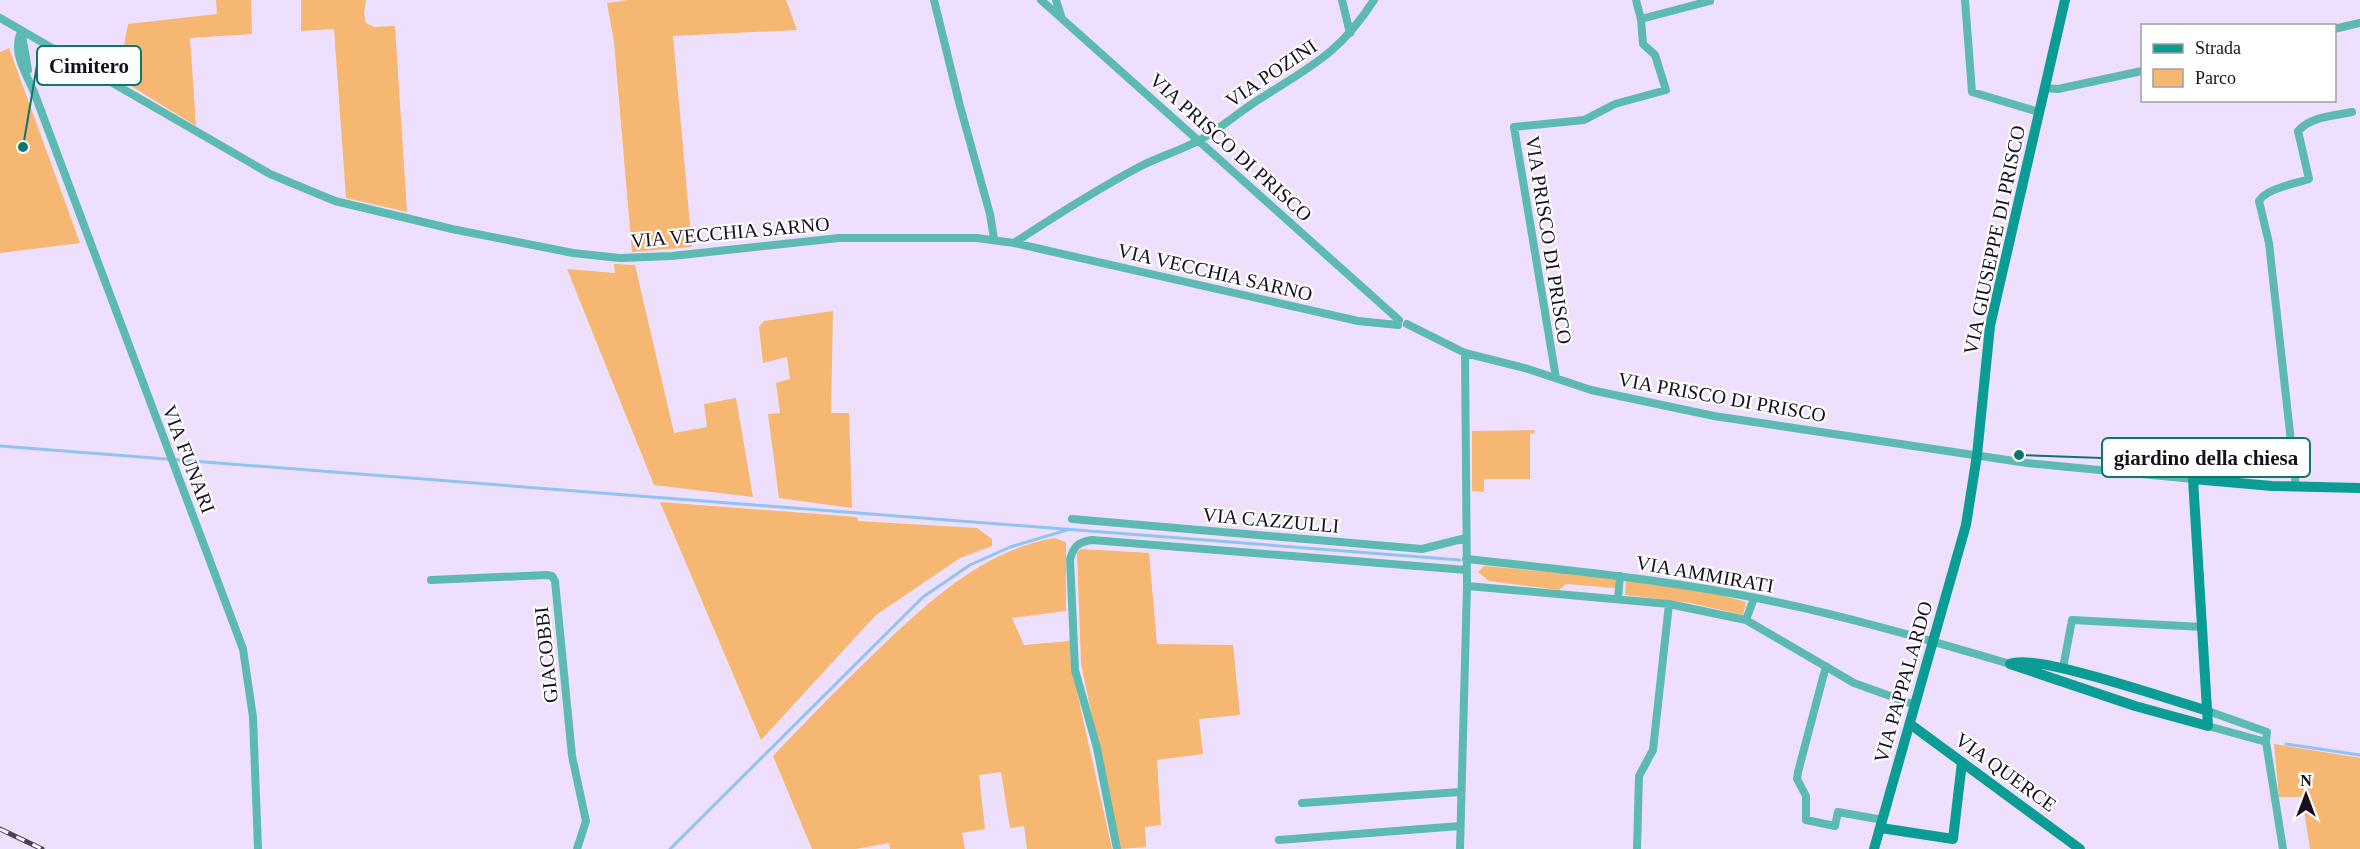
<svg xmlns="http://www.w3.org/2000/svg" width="2360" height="849" viewBox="0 0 2360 849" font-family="'Times New Roman',serif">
<rect width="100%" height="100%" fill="#eee0fc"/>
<!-- green -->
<path fill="#f5b772" d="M216,0H251L252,34L190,38L196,126L118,78L128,24L217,14Z
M301,0H366L364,14L366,23L374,27L395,26L407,212L346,198L334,29L301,31Z
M627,0H786L797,30L673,36L692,247L632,252L614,42L607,3Z
M9,48L80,243L0,253V52Z
M614,264L635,265L674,433L707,427L704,404L736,398L753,497L654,485L567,269L615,273Z
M833,311L831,413H849L852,508L779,498L768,414L780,413L776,383L790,379L787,357L763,363L759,327L764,321Z
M1534,430L1535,433L1530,434V479H1484V492L1472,491V431Z
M660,502L857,517L858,521L977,528L992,539V546L960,558L876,615L761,740Z
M1054,538L1066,542V611L1012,618L1024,645L1070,641L1071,665L1112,849H1027L1024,826L1010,828L1001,772L979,775L985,829L962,833L965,849H890L889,843L856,849H812L773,756C809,718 845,681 883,645C933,598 984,551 1054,538Z
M1081,549L1149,553L1157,644L1233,645L1240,715L1199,719L1203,754L1157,760L1161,825L1145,827L1146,847L1120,849L1081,664L1077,552Z
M1484,566L1616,578L1615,588L1566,584L1559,590L1489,581L1478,572Z
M1626,580L1713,593L1746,602L1743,615L1690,603L1625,595Z
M2274,744L2360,758V849H2310L2302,797H2279Z"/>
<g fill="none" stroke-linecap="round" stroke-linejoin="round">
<!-- stream -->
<path stroke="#92c2f0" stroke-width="3" d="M0,446L1460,560
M2286,744L2360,755
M670,849L923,597L970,565L1010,547L1067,530"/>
<!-- street -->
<path stroke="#5dbab2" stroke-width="8" d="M934,0L960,106L990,214L994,239
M1041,0L1399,320
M1056,0L1062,19
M1342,0L1350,33
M1636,0L1641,19L1710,1
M1965,0L1972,92L2039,112
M0,18L270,174L335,201L452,229L573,253L620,258L672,256L839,238H977L1014,243L1358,321L1398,325
M2334,29L2360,23
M21,31C12,53 25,71 34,92L243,649L253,717L258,849
M22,35L28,70
M2044,88L2058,89L2142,71
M1014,243C1055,216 1096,190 1139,167C1158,157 1179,151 1198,141C1222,128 1242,109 1266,95C1315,64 1341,51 1374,0
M1407,324L1465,353L1528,369L1591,390L1714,416L2027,463L2193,479
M1556,378L1514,127L1584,120L1615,104L1666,90L1655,55L1643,44L1641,19
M2296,487L2269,243L2259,201C2267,188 2295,184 2309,179L2298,131C2312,116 2333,116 2352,112
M1072,519L1422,549L1466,538
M1466,559C1558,569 1650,578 1741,595C1832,612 1922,638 2010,664
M431,580L547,575L552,576L555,581L572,756L586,821L577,849
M1467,586L1669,604L1746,620L1854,683L1915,705
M1618,599L1620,576
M1746,620L1754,598
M1826,666L1798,772L1797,779L1806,796V820L1835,826L1838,812L1883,820
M2063,668L2072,620L2202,627
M2208,711L2267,732L2266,742L2283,849
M2208,726L2266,742
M1302,803L1460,792
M1279,840L1460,826
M1117,849L1097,748L1075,670L1070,559C1074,546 1078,542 1092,540L1466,570
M1460,849L1467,586L1465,353
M1637,849L1639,776L1653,750L1669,604"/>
<!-- secondary -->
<path stroke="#0b9d95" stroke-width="10" d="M2010,664L2135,706L2208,726L2193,479L2272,486L2360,488
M2010,664C2029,651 2178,702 2208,711
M1910,724L2080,849
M1881,828L1953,839L1962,762
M1874,849L1966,525L1977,455L1990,326L2065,0"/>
<!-- rail casing -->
<g stroke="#4c4255" stroke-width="5">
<path id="rail" d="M0,829L42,849"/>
</g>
<!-- rail -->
<use href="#rail" stroke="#fff" stroke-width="3" stroke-dasharray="9" stroke-linecap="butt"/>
</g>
<g text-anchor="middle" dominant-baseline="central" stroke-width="4.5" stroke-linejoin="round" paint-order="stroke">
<!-- street labels -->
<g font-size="20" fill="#180f1f" stroke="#fff">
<text transform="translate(1271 73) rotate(-34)">VIA POZINI</text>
<text transform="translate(1231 147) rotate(42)">VIA PRISCO DI PRISCO</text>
<text transform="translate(730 232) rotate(-5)">VIA VECCHIA SARNO</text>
<text transform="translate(1549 240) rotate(81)">VIA PRISCO DI PRISCO</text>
<text transform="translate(1994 240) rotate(-78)">VIA GIUSEPPE DI PRISCO</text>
<text transform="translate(1215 272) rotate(13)">VIA VECCHIA SARNO</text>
<text transform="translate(1722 397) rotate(10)">VIA PRISCO DI PRISCO</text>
<text transform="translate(189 459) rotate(69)">VIA FUNARI</text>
<text transform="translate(1271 520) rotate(5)">VIA CAZZULLI</text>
<text transform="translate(1705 574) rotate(10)">VIA AMMIRATI</text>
<text transform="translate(546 655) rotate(-96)">GIACOBBI</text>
<text transform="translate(1903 682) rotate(-74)">VIA PAPPALARDO</text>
<text transform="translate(2006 772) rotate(36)">VIA QUERCE</text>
</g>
</g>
<!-- callouts -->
<path fill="none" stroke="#0f766e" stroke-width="2" d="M23 147L37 65M2019 455L2102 458"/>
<g fill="#0f766e" stroke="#fff" stroke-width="2">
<circle cx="23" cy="147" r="6"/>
<circle cx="2019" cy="455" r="6"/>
</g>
<g fill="#fff" stroke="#0f766e" stroke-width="2">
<rect x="37" y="46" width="104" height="39" rx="6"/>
<rect x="2102" y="438" width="208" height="39" rx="6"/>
</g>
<g font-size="21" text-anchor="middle" font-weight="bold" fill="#180f1f">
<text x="89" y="73">Cimitero</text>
<text x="2206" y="465">giardino della chiesa</text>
</g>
<!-- legend -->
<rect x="2141" y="24" width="195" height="78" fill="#ffffff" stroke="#a39fa5" stroke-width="1.5"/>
<rect x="2153" y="44" width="30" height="9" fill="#0b9d95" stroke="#a39fa5" stroke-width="1.5"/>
<text x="2195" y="54" font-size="18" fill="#180f1f">Strada</text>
<rect x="2153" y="69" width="30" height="18" fill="#f5b772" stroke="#a39fa5" stroke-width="1.5"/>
<text x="2195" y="84" font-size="18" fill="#180f1f">Parco</text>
<!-- north arrow -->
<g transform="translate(2306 795)" stroke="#ffffff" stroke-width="4.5" paint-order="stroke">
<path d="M0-4.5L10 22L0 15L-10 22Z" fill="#180f1f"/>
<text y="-9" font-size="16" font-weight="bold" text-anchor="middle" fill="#180f1f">N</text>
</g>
</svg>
